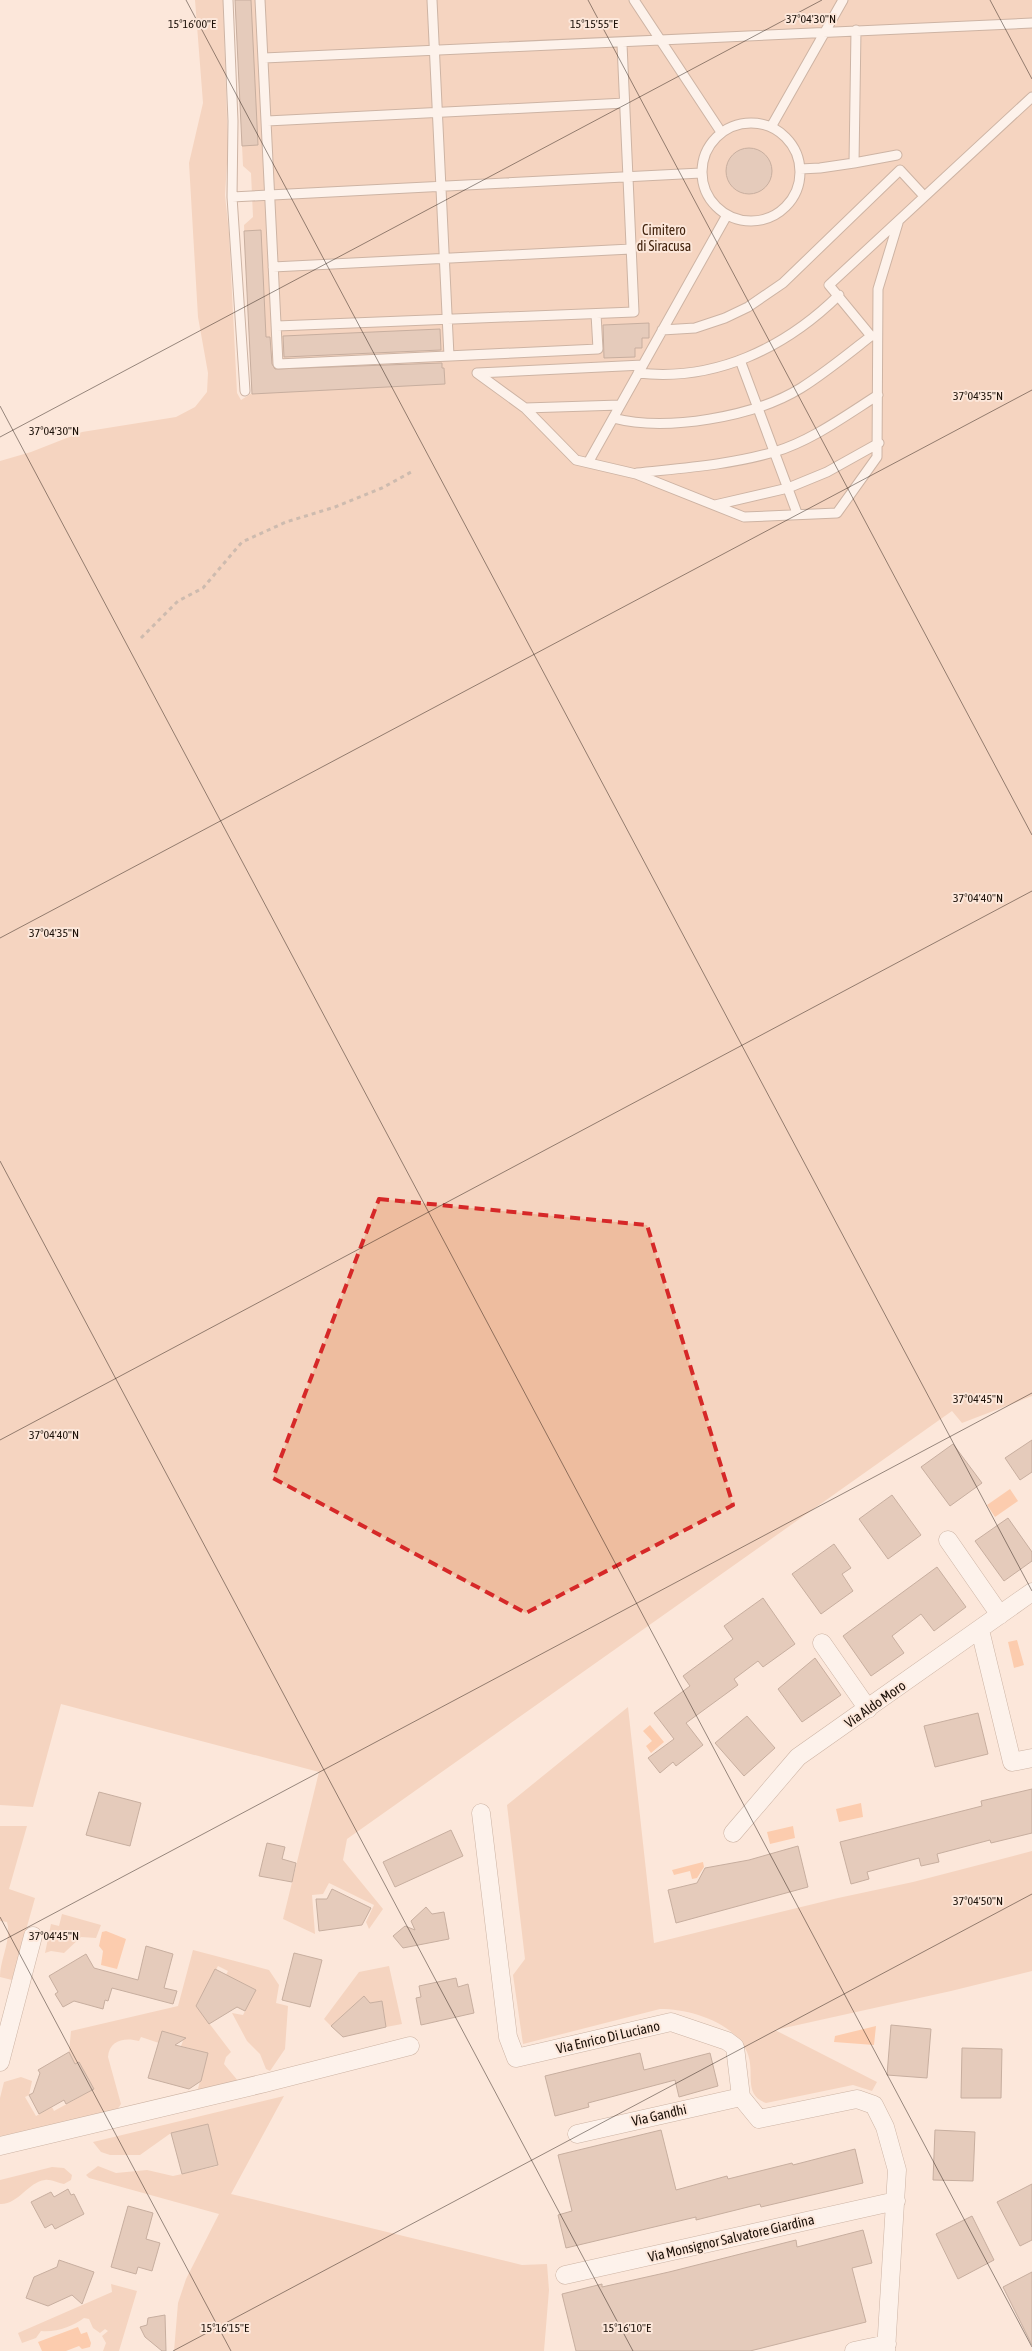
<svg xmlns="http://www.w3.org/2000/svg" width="1032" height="2351" viewBox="0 0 1032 2351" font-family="'Asap Condensed',sans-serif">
<rect width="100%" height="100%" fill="#fce7da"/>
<!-- green -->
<path fill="#eebd9f" d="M195,0H223L228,148L225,195L229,233L237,393L241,400L252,393L244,225L253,217L251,173L243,166L235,0H1032V1396L962,1423L952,1411L347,1839L343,1860L383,1909L369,1929L366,1922L374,1905L329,1883L323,1894L312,1895L315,1934L283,1919L319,1772L61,1704L33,1807L0,1805V461L31,452L82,432L176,417L195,407L207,392L208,373L198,317L189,163L203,103Z
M628,1707L654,1943L838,1898L913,1882L1032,1851V1971L951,1991L775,2030L877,2082L872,2091L853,2085L766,2103C742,2094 756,2073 747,2052C734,2022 690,2009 660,2009L523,2044L513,1975L525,1959L507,1805Z
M0,1826H27L9,1889L35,1898L12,1980L0,1977C0,1959 12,1939 7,1922L0,1921Z
M62,1914L101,1925L96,1938L81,1937L64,1953L51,1951L45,1953L51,1924L59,1926Z
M193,1950L269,1970L279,1985L276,2003L288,2006L285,2049L270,2071L266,2069L260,2054L247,2041L232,2013L243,2015L256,1990L226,1975L228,1971L218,1966L196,2006L231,2052L226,2057L224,2064L239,2082L197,2092L208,2053L181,2046L184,2038L159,2043L141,2037L139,2041C125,2037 109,2040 108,2057L121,2104L117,2110L0,2139V2098L4,2082L21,2077L32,2081L29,2095L25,2097L36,2116L52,2107L54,2111L94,2089L79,2062L75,2064L69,2052L71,2031L178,2006Z
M389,1966L402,2024L386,2027L382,2001L370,2003L364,1996L331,2026L324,2019L359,1972Z
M284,2096L231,2194L522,2265L547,2264L549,2290L544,2351H174L178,2303L186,2279L219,2214L89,2178L86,2175L98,2166L116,2173L147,2170L173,2176L218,2166L208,2124L171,2133L140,2155H110L101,2152L93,2142Z
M52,2167L64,2168L72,2175L71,2180L64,2184C58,2183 50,2179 45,2180C28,2182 18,2205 0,2204V2180Z
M111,2284L137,2291L119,2351H103L106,2343L102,2336L108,2331L105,2329L100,2333L93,2328L89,2319L84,2318C74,2326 55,2333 41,2331L36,2338L22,2343L18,2333L112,2292Z"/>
<!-- water -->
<path fill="#fcac78" d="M1010,1489L1018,1501L995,1517L987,1505Z
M1017,1640L1024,1665L1014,1668L1008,1642Z
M650,1725L664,1742L651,1753L646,1746L652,1741L643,1731Z
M861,1803L863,1817L839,1822L836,1809Z
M793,1826L795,1838L770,1844L767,1832Z
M703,1862L704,1867L697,1878L692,1879L690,1871L674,1875L672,1870Z
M106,1931L126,1939L117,1969L101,1965L103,1951L99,1946L102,1932Z
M876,2026L874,2045L834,2042L835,2036Z
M78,2327L81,2334L87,2332L91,2343L90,2347L82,2349L79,2346L66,2351H42L38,2342Z"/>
<!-- building -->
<path fill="#caa894" stroke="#886957" d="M235,0H251L258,145L242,146Z
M726 171a23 23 0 1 1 46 0a23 23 0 1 1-46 0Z
M261,230L266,337H270L272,364L275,369L442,363V368H444L445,384L252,394L244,231Z
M649,323V338H642V348H635V357L604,358L603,325Z
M440,329L441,350L284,357L283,336Z
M1032,1440V1472L1020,1480L1005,1458Z
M953,1444L982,1483L950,1506L921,1467Z
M892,1495L921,1535L888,1559L859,1519Z
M1008,1518L1032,1552V1561L1004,1581L975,1541Z
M834,1544L851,1568L842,1574L853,1591L821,1614L792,1574Z
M937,1567L966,1607L934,1631L921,1614L892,1636L904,1653L871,1676L843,1636Z
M763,1598L795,1644L763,1667L758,1661L734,1679L738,1685L686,1723L703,1745L676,1766L673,1762L660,1773L648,1758L674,1739L654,1713L690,1686L683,1676L733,1639L724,1626Z
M815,1658L841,1695L802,1722L778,1689Z
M978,1713L988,1754L935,1767L924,1726Z
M747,1716L775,1748L744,1776L715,1743Z
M1032,1789V1833L991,1843L990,1840L937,1854L939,1862L921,1866L919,1858L867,1872L869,1879L851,1884L840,1842L982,1806L981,1801Z
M99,1792L141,1803L130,1846L86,1835Z
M451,1830L463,1856L395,1887L383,1862Z
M267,1843L285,1847L282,1859L296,1863L292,1882L259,1876Z
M798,1846L808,1887L676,1923L668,1890L697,1883L705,1868L749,1860Z
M332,1889L371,1908L362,1925L319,1931L316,1899H327Z
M426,1907L432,1914L444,1912L449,1939L403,1948L393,1936L405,1926L415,1930L411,1921Z
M146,1946L173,1954L164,1988L177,1991L173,2004L112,1988L108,2001L105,2000L103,2009L74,2001L63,2007L55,1994L58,1992L49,1976L86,1954L94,1968L138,1980Z
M294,1953L322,1960L310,2007L282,2000Z
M215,1969L256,1990L245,2011L237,2007L209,2024L196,2006Z
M456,1978L458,1987L468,1984L474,2013L421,2025L416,1998L421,1997L419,1986Z
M364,1996L370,2003L382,2001L386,2027L343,2037L331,2026Z
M891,2025L931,2029L927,2078L887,2075Z
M162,2031L186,2038L175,2045L208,2053L201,2081L189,2089L148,2078Z
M962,2048L1002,2049L1001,2098H961Z
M69,2052L75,2064L79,2062L94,2089L66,2104L64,2100L39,2114L29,2095L33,2093L40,2073L38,2070Z
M640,2053L644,2070L710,2053L718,2086L679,2097L675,2080L588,2103L589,2107L555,2116L545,2076Z
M208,2124L218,2165L182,2174L171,2133Z
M661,2130L676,2190L727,2176L728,2179L792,2163L793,2165L855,2149L863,2183L761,2207L760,2204L696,2220V2217L566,2248L558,2215L572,2211L558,2155Z
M935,2130L975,2132L973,2181L933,2180Z
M1032,2184V2240L1020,2246L997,2202Z
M68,2189L71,2195L74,2194L84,2214L55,2229L52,2224L45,2228L31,2202L51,2192L54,2197Z
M128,2206L153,2213L146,2239L160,2243L152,2271L138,2267L136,2274L111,2267Z
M972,2216L994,2260L958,2279L936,2234Z
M863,2230L872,2263L852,2268L866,2322L750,2351H576L562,2294L602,2284V2287L669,2272L796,2240L797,2247Z
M59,2260L94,2272L82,2304L72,2295L48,2306L26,2298L34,2277L57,2267Z
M1032,2272V2345L1003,2287Z
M165,2315L166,2351H162L145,2337L140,2327L147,2325L148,2318Z"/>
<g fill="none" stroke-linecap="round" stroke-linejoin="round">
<!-- service casing -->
<g stroke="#957562" stroke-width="11">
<path id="service" d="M228,0L233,121L232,197L245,391
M260,0L278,364L598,349L596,314
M432,0L449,356
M634,0L721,132
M264,58L1032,23
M267,121L625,103
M702 172a49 49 0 1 1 98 0a49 49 0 1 1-98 0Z
M771,127L843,0
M854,163L897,155
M800,169L820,168L854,163L856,30
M232,197L701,173
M273,267L631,249
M277,326L634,312L622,44
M662,330L695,328L725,318L748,307L783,283L900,170L924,196
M871,336L829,285L1032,97
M740,360L797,513
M477,373L525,408L576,460L636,474L744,517L837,513L877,457L878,289L898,223
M477,373L643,365
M638,373C715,382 785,348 839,295
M525,408L620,405
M613,418C666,432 754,417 801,388C825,373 848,354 871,336H876
M589,461L727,215
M637,473C683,468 729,465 774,452C811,441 845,416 878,395
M715,505L788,488L827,472L879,443"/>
</g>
<!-- minor casing -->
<g stroke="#957562" stroke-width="19">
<path id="minor" d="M948,1540L1000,1615
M980,1630L1012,1762L1032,1758
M822,1643L868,1709
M481,1813L508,2037L516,2058L671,2022L727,2041L735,2047L741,2097L759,2119L857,2099L874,2105L885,2127L897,2170L886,2351
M733,1833L798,1757L1032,1592
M0,2062L33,1936
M577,2134L741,2097
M0,2146L265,2083L410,2046
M565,2275L896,2201
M854,2351L887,2344"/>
</g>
<!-- path -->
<path stroke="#95857a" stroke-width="3" stroke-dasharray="4 4" stroke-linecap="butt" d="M141,638L178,601L203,588L242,542L286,522L335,507L382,488L413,471"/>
<!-- service -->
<use href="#service" stroke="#fff" stroke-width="9"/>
<!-- minor -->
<use href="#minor" stroke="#fff" stroke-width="18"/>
</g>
<!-- marked area -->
<path d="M0 0H1032V2351H0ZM379,1199L647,1225L733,1505L526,1613L273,1478Z" fill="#fce7da" fill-opacity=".55" fill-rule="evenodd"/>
<path fill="none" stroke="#d62828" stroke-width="4" stroke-dasharray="10 6" stroke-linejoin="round" d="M379,1199L647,1225L733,1505L526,1613L273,1478Z"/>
<!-- ticks -->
<path fill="none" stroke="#1b1008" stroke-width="1" stroke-opacity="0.45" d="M186,0L1032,1591M588,0L1032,835M990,0L1032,79M0,406L1032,2347M0,437L822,0M0,938L1032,390M0,1161L633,2351M0,1440L1032,891M0,1917L231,2351M0,1942L1032,1393M173,2351L1032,1894"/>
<g text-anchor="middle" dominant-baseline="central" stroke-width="4" stroke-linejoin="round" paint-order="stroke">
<!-- park labels -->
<g font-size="14" fill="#43240e" stroke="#fce7da">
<text x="664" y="230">Cimitero<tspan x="664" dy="16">di Siracusa</tspan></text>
</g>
<!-- street labels -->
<g font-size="14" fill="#1b1008" stroke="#fce7da">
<text transform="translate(875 1704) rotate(-35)">Via Aldo Moro</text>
<text transform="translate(608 2037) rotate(-13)">Via Enrico Di Luciano</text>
<text transform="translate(659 2115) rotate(-13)">Via Gandhi</text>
<text transform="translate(731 2238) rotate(-13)">Via Monsignor Salvatore Giardina</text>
</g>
</g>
<g font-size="12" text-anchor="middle" fill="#1b1008" stroke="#fce7da" stroke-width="4" stroke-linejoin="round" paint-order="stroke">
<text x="811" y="23">37°04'30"N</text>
<text x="192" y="28">15°16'00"E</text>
<text x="594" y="28">15°15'55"E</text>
<text x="978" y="400">37°04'35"N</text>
<text x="54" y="435">37°04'30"N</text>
<text x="978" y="902">37°04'40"N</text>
<text x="54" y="937">37°04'35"N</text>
<text x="978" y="1403">37°04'45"N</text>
<text x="54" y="1439">37°04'40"N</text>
<text x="978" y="1905">37°04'50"N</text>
<text x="54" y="1940">37°04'45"N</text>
<text x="225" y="2332">15°16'15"E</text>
<text x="627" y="2332">15°16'10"E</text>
</g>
</svg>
